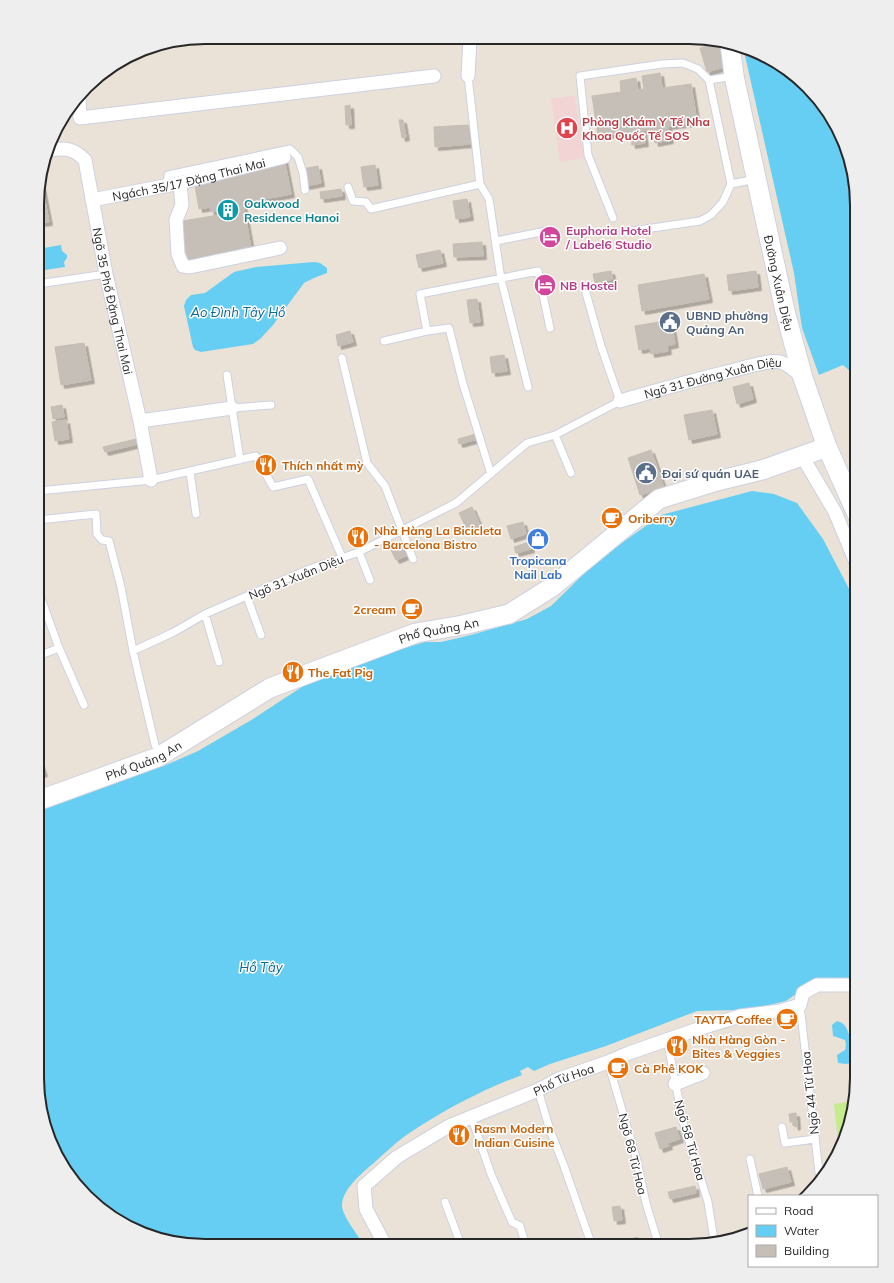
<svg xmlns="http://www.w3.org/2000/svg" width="894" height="1283" viewBox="0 0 894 1283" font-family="Mulish,sans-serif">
<defs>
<filter id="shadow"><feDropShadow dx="3.5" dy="3.5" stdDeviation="0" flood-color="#0004"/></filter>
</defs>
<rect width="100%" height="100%" fill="#ebe2d7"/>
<!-- medical -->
<path fill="#f2d4d5" d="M575,95L584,158L560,162L551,99Z"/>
<!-- pitch -->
<path fill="#c4ec8c" d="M854,1101L848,1132L839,1150L834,1104Z"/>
<!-- water -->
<path fill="#65cef2" d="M743,47L753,50L791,72L840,131L857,205V377L843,365L819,375L802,328L794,273Z
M61,245L62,251L67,255V258L64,262L65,267L38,271V249Z
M314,262L320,263L327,268V273L314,278L304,283L273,325L260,339L253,344L201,352L195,350L193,347L184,306L186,300L191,295L205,293L234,272L256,267Z
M752,491L774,494L797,503L823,539L857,604V981L796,994L786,1001L765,1006L737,1010L697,1011L606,1046L550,1064L534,1071L528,1067L520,1071L522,1075C484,1089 446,1109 411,1132C397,1141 383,1155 369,1167C359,1176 342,1190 342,1206C343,1217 358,1235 364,1245H183L141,1233L103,1211L54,1152L37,1078V812L166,765L198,751L253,719L314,679L388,653L425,642H441L471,635L527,619L551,606L598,560L661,515Z
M837,1021C845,1023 847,1028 849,1035L857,1034L856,1062L846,1064L838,1063L837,1055L845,1050L846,1045L845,1040L833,1036L832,1025Z"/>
<!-- building -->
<path fill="#c5bfb8" stroke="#c5beb2" filter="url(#shadow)" d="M718,43L724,67L707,72L700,48Z
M660,73L662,88L691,84L697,122L668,126L670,140L655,143L653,129L643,131L645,143L632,145L630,132L598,136L592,96L621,92L620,81L636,78L638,90L644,89L642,76Z
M350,105L351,125H346L345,106Z
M399,120H403L406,137L402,138Z
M468,125L470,144L435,147L434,127Z
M284,158L291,194L243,203L251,248L184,260L177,222L218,215L217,211L211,212L210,207L199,209L193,174Z
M375,165L378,185L364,187L361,167Z
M318,166L321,183L306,186L302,169Z
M42,185L49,222L40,223V226L38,227V186Z
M341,189L342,196L321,199L320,192Z
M467,199L470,217L456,219L453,201Z
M482,242L483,256L454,257L453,244Z
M440,250L443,263L419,268L416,255Z
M611,271L613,279L595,283L593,274Z
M756,271L758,287L729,291L727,275Z
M704,274L709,299L642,311L638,285Z
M477,299L480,322L470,323L467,300Z
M671,320L675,344L667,346L668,351L651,354L650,348L639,350L635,326Z
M350,331L353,342L338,346L336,335Z
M84,343L91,380L61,385L55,347Z
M504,355L507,371L492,373L490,357Z
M749,383L753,399L737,404L733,387Z
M62,405L64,417L53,419L51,407Z
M712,410L717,434L689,440L684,415Z
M66,420L69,439L55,441L52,422Z
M476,434L478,439L459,444L458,439Z
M140,438L142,443L105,452L103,447Z
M651,450L664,488L640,495L628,458Z
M472,507L480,525L467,530L459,513Z
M523,522L526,534L511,539L507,526Z
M529,542L531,549L516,553L514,547Z
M402,543L408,555L396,560L390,548Z
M38,755L44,773L37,775Z
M796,1113L797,1126L795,1127L794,1122H790L789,1114Z
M676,1127L680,1139L668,1143L669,1146L660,1149L655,1133Z
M787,1167L791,1182L763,1189L759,1174Z
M695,1186L696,1193L670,1199L668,1192Z
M620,1206L622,1220L614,1221L612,1207Z
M638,1237L640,1246H632L630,1239Z"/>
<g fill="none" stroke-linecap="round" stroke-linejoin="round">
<!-- lane casing -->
<g stroke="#cdd1e1" stroke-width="9">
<path id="lane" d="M468,76L480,184L489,199L501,279L528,387
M731,184L756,179
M167,185L168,175L290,149L298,157L303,173L305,190
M348,187L353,201L366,202L371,209L480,184
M613,218L588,155L580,76L662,64L683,63L698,69L709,80
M625,232L700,221L711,215L723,202L731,184L709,80L734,76
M496,241L551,230
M38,284L106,274
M384,341L427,331
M342,358L367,463L385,486L413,559
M227,375L240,460
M38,401L40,392L38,379
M232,408L271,405
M555,435L571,473
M190,472L196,514
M491,474L463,384L449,328L427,331L420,294L538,271L550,328
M38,491L151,480L256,456L273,487L308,479L342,557
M38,520L96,514L97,534L102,540L109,541L121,587L133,651L155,745
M359,552L370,580
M38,590L59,648L84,705
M247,597L261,635
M205,614L219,662
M133,651L174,632L205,614L307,570L359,552L438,512L456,503L527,443L555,435L620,401L601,346L586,293
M38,656L59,648
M800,1005L820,1181
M667,1039L683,1122L708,1202L714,1240
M608,1062L637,1161L646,1203L659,1246
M538,1090L550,1130L564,1166L592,1246
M471,1116L491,1174L512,1222L520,1226L526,1246
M782,1127L785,1143L815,1139
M750,1159L758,1196
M445,1202L461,1245"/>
</g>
<!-- street casing -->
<g stroke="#cdd1e1" stroke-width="15">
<g id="street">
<path d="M468,76L470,38"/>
<path d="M79,98L80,118L434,76"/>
<path id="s1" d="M50,150C65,148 73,148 85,160L106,274L140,421L151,480"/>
<path d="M180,183L182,205L176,220L178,254L183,266L190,267L280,248"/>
<path id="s2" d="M92,200L180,183L284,157"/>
<path id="s3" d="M620,401C658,390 696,379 735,370C745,367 771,360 780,362C789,364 796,372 803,378"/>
<path d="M140,421L232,408"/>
<path d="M802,456L835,512L857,565"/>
<path d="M675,1084L703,1073"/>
<path id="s4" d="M385,1245L366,1209L364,1186L397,1157L449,1126L538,1090L559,1079L608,1062L629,1053L698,1029L740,1016L780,1011L800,1005L803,993L817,985H857"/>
</g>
</g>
<!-- secondary casing -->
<g stroke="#cdd1e1" stroke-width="21">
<g id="secondary">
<path id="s5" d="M730,44L734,76L785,311L803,378L827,447L857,514"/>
<path id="s6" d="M37,801L158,757L270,688L416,633L463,625L509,614L552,587L659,499L717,481L762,470L827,447"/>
</g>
</g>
<!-- lane -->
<use href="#lane" stroke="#fff" stroke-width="7"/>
<!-- street -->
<use href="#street" stroke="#fff" stroke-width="13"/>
<!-- secondary -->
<use href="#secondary" stroke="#fff" stroke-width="19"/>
</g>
<!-- icons -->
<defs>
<g id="hospital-disc" transform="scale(1.15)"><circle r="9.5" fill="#e0444e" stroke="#fff"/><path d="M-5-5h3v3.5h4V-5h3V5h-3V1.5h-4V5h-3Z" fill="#fff"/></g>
<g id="building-disc" transform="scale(1.15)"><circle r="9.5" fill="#0f9aa8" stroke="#fff"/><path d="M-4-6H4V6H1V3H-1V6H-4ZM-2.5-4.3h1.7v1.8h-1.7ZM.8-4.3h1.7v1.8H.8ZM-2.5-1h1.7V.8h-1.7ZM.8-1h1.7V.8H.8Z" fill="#fff"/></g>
<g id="hotel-disc" transform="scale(1.15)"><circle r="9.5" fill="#d1479c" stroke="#fff"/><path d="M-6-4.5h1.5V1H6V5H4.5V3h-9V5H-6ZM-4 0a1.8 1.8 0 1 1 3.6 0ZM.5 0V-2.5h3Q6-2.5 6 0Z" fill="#fff"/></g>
<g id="civic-disc" transform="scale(1.15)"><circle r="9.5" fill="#5c6f8a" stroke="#fff"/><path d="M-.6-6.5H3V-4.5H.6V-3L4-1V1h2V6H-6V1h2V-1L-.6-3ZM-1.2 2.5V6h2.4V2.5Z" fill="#fff"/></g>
<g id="restaurant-disc" transform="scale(1.15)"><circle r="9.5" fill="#e8710a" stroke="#fff"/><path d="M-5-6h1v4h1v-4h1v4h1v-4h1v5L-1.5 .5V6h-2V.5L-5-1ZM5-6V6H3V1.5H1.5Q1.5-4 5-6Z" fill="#fff"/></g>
<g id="cafe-disc" transform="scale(1.15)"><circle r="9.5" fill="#e8710a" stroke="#fff"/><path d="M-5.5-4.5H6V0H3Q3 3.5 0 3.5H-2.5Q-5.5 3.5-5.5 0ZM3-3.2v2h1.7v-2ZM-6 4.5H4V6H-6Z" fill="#fff"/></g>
<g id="shop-disc" transform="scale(1.15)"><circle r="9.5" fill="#3f7fe0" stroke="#fff"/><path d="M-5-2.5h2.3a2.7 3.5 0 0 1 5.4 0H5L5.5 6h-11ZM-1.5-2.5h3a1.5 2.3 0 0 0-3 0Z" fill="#fff"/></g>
</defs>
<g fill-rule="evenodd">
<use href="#hospital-disc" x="567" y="128"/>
<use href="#building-disc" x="228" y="210"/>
<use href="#hotel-disc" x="550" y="237"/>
<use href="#hotel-disc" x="545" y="285"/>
<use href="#civic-disc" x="670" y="322"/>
<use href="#restaurant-disc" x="266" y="465"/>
<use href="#civic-disc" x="646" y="473"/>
<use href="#cafe-disc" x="612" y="518"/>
<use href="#restaurant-disc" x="358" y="537"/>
<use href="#shop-disc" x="538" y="539"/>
<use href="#cafe-disc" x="412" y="609"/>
<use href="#restaurant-disc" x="293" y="672"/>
<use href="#cafe-disc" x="787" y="1019"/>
<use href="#restaurant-disc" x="677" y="1046"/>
<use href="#cafe-disc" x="618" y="1068"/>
<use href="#restaurant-disc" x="459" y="1135"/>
</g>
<g text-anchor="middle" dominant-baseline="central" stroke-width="3" stroke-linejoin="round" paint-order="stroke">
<!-- health labels -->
<g font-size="12" font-weight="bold" fill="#be3a42" stroke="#fff" text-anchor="start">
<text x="582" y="121">Phòng Khám Y Tế Nha<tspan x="582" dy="14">Khoa Quốc Tế SOS</tspan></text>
</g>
<!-- street labels -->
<g font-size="12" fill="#272727" stroke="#fff">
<text stroke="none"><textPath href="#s2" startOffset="99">Ngách 35/17 Đặng Thai Mai</textPath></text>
<text stroke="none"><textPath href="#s5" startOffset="244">Đường Xuân Diệu</textPath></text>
<text stroke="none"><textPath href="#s1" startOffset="182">Ngõ 35 Phố Đặng Thai Mai</textPath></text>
<text stroke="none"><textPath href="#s3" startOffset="96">Ngõ 31 Đường Xuân Diệu</textPath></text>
<text transform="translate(296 577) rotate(-22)">Ngõ 31 Xuân Diệu</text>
<text stroke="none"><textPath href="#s6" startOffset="439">Phố Quảng An</textPath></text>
<text stroke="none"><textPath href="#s6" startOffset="114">Phố Quảng An</textPath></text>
<text stroke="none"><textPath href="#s4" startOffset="292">Phố Từ Hoa</textPath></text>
<text transform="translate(810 1093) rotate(-96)">Ngõ 44 Từ Hoa</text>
<text transform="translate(690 1140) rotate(74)">Ngõ 58 Từ Hoa</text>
<text transform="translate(633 1154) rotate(76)">Ngõ 68 Từ Hoa</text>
</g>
<!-- culture labels -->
<g font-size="12" font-weight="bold" fill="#0d838f" stroke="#fff" text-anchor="start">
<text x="244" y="203">Oakwood<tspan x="244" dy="14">Residence Hanoi</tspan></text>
</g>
<!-- hotel labels -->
<g font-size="12" font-weight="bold" fill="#b23c85" stroke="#fff" text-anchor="start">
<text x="566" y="230">Euphoria Hotel<tspan x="566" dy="14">/ Label6 Studio</tspan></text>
<text x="560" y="285">NB Hostel</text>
</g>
<!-- service labels -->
<g font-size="12" font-weight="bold" fill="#4e5e75" stroke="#fff" text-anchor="start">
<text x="686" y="315">UBND phường<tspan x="686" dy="14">Quảng An</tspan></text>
<text x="662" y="473">Đại sứ quán UAE</text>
</g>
<!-- food labels -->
<g font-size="12" font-weight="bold" fill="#c56008" stroke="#fff" text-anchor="start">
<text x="282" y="465">Thích nhất mỳ</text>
<text x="628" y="518">Oriberry</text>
<text x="374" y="530">Nhà Hàng La Bicicleta<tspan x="374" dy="14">- Barcelona Bistro</tspan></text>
<text x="396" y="609" text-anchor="end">2cream</text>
<text x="308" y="672">The Fat Pig</text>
<text x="772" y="1019" text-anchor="end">TAYTA Coffee</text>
<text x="692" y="1039">Nhà Hàng Gòn -<tspan x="692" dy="14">Bites &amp; Veggies</tspan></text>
<text x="634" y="1068">Cà Phê KOK</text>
<text x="474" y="1128">Rasm Modern<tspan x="474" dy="14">Indian Cuisine</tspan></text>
</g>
<!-- shop labels -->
<g font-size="12" font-weight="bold" fill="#366cbe" stroke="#fff">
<text x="538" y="560">Tropicana<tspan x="538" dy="14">Nail Lab</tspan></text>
</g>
<!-- water labels -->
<g font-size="13" font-style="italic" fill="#096999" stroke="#fff">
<text x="238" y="312">Ao Đình Tây Hồ</text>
<text x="261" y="967">Hồ Tây</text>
</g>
</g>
<!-- crop -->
<path d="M0 0H894V1283H0ZM205 44H689A161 161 0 0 1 850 205V1078A161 161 0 0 1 689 1239H205A161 161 0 0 1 44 1078V205A161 161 0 0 1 205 44Z" fill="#eee" fill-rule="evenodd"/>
<path fill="none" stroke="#272727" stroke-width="2" d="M205 44H689A161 161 0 0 1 850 205V1078A161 161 0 0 1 689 1239H205A161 161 0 0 1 44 1078V205A161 161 0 0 1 205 44Z"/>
<!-- legend -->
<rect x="748" y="1195" width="130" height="72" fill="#ffffff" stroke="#a9a9a9"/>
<rect x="756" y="1208" width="20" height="6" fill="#ffffff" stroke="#a9a9a9"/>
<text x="784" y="1215" font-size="12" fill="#272727">Road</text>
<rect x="756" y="1225" width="20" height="12" fill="#65cef2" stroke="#a9a9a9"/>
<text x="784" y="1235" font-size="12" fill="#272727">Water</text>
<rect x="756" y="1245" width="20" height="12" fill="#c5bfb8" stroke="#a9a9a9"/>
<text x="784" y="1255" font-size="12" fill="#272727">Building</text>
</svg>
